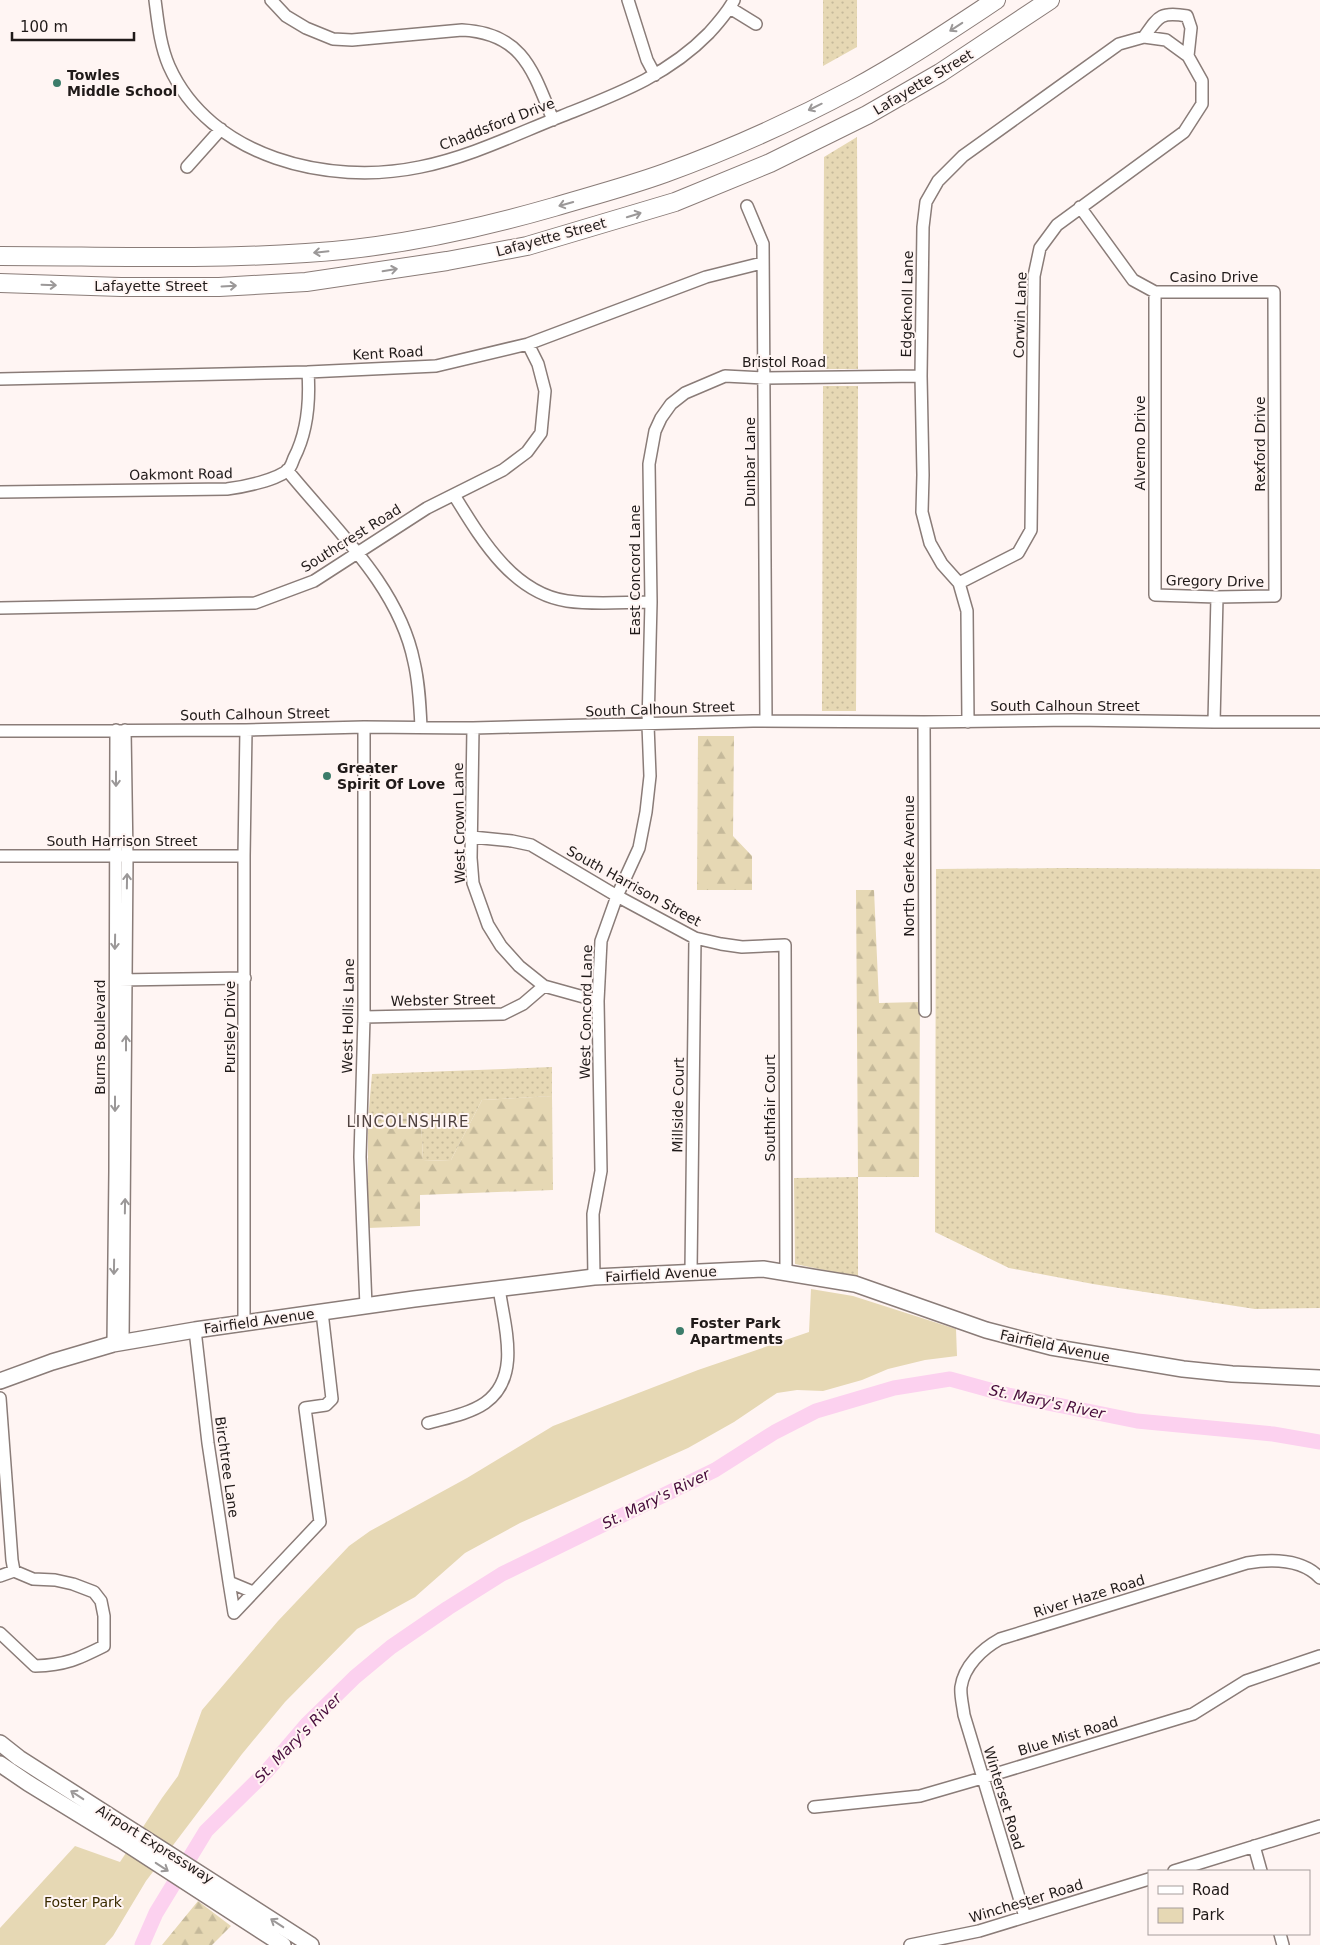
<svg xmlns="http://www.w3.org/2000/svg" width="1320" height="1945" viewBox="0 0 1320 1945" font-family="'DejaVu Sans',sans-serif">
<defs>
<pattern id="grass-dots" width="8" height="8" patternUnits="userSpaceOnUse" patternTransform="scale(1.25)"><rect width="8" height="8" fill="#e6d8b4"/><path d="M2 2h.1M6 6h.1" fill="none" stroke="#c5b99a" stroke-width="1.8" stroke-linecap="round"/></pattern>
<pattern id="forest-firs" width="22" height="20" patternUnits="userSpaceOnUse" patternTransform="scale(1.25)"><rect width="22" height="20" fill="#e6d8b4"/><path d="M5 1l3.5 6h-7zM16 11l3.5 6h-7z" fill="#c5b99a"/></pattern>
</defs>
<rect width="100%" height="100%" fill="#fff5f3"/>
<!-- grass -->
<path fill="url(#grass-dots)" d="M823,0H857V47L823,66Z
M857,137L858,369H823L824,157Z
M823,386H858L856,711H822Z
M1065,868L1320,869V1308L1255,1309L1093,1284L1009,1268L935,1232L936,869Z
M552,1067V1096L482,1100L451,1160L423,1161L421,1118L368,1120L372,1074Z
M858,1177V1277L795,1264L794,1178Z"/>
<!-- forest -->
<path fill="url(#forest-firs)" d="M698,736H734L733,836L752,856V890H697Z
M856,890H874L879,1003L920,1002L919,1177H858Z
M552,1096L553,1190L420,1195V1226L368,1228V1120L421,1118L423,1161L451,1160L482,1100Z
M198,1901L231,1926L212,1945H162Z"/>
<!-- park -->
<path fill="#e6d8b4" d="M811,1289L853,1296L956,1329L957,1356L925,1360L888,1369L862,1380L823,1391L797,1390L777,1393L734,1422L688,1448L520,1523L465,1553L415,1597L357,1629L285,1702L242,1754L146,1881L113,1936L105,1945H0V1928L75,1846L120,1862L162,1798L178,1776L202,1710L278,1621L349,1546L370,1531L467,1478L553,1426L698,1370L809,1332Z"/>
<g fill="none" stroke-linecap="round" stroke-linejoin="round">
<!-- river -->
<path stroke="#fcd1ef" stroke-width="15" d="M142,1945L156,1913L206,1831L266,1772L308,1723L355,1677L391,1647L448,1608L502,1574L715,1470L775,1432L816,1411L894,1388L950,1379L1008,1395L1137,1421L1273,1434L1320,1442"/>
<!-- minor casing -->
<g stroke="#8a7c78" stroke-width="14">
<path id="minor" d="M155,0C158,23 160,45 169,66C210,158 329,186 420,167C470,157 516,134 562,116C617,94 667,76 709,33C718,23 728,12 734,0
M271,0L286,16L306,28L333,39L352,40L462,30C523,33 533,71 553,120
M628,0L647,60L655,75
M730,8L756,24
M1144,37C1158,17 1160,11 1187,16L1191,28L1188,56
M187,167L221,129
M747,206L763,244L766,721
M1080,207L1133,280L1155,292H1274L1275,596L1217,597L1155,595V292
M0,379L308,372L436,366L528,344L706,277L762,263
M287,470C334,528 399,586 414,662C419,683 420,705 421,727
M0,492L227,489C243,487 278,480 289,469C291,466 293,461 294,458C308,431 310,402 308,372
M454,495C480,537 512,593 567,601C594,605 624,602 651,602
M959,583L1018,553L1031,530L1034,276L1040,248L1057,225L1184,132L1202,104V81L1188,56L1166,40L1144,37L1119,44L963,156L938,181L926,202L923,227L921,376L923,475L922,512L930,543L942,564L959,583L967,611L968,722
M0,608L255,603L314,581L427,508L503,470L527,452L541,433L545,391L538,364L528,344
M924,722L925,1011
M1214,722L1217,597
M364,727V1017L360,1157L366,1306
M473,728L471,858L473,883L488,925L501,946L519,966L544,986L598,1001
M0,731L246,730L364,727L473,728L753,721L924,722L1072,720L1214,722H1320
M472,837L512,841L531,845L617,896L695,938L721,944L742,947L785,945L786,1272
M0,856H244
M119,980L245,978
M364,1017L503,1014L523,1004L544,986
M691,1271L695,938
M594,1277L593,1214L601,1171L598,1001L601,941L617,896L639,848L646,812L650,776L648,725L651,602L649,464L655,431L661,418L671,404L685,393L725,376L765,378L921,376
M244,1323V856L246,730
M195,1330L208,1443L229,1582L253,1592
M123,1342L127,857L125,730
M113,1344L115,1171L116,730
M0,1398L12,1560L14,1571
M428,1423C446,1418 469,1414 485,1403C522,1377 504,1325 499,1288
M0,1576L14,1571L33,1579L55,1580L73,1584L94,1592L101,1601L104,1616V1646C78,1659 66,1665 35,1666L0,1633
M229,1582L234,1613
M234,1613L320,1522L305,1408L326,1405L332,1399L322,1312
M814,1807L920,1796L982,1778L1193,1714L1246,1681L1320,1656
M1254,1846L1261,1871
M1174,1871L1320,1826
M1025,1917L964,1715C963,1706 960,1695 961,1687C964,1666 982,1649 1000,1639L1247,1563C1272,1559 1302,1559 1320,1578
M1280,1934L1283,1945
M910,1945L979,1931L1149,1879"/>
</g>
<!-- major casing -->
<g stroke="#8a7c78" stroke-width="18">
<path id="major" d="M0,1381L52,1362L113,1344L195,1330L414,1299L594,1277L763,1269L855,1284L986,1330L1051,1347L1183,1369L1232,1374L1320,1378
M0,1743L19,1758L311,1945
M0,1764L28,1783L121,1840L283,1945"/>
</g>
<!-- highway casing -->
<g stroke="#8a7c78" stroke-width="20">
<path id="highway" d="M0,256C102,256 204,260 306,253C390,248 474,230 554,207C591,196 629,186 665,173C729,150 793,121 853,89C903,62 949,31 996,0
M0,283L121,287H219L306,282L447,261L527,246L675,202L770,163L867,115L940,73L1050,0"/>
</g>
<!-- minor -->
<use href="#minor" stroke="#fff" stroke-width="11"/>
<!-- major -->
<use href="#major" stroke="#fff" stroke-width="15"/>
<!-- highway -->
<use href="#highway" stroke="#fff" stroke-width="18"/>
</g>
<!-- one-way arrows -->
<defs><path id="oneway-shaft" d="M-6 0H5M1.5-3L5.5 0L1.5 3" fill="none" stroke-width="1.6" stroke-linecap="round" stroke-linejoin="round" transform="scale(1.25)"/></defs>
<g stroke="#9b9898">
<use href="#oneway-shaft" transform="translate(956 27) rotate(147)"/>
<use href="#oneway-shaft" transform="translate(815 107) rotate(154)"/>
<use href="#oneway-shaft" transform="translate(566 204) rotate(164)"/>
<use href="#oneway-shaft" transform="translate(634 215) rotate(-17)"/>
<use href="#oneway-shaft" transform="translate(321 252) rotate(174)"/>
<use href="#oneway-shaft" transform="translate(390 270) rotate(-9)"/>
<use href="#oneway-shaft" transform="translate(49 285) rotate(2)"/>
<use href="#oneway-shaft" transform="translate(229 286) rotate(-3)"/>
<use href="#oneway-shaft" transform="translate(116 779) rotate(90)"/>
<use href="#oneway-shaft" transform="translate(127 881) rotate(-89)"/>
<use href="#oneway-shaft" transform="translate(115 942) rotate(91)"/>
<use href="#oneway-shaft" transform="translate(126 1043) rotate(-90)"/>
<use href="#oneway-shaft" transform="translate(115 1104) rotate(90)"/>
<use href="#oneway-shaft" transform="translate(125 1206) rotate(-89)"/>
<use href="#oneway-shaft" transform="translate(114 1267) rotate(91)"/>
<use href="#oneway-shaft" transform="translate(77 1795) rotate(-147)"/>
<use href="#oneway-shaft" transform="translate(162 1867) rotate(33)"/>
<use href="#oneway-shaft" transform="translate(277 1923) rotate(-147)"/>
</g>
<!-- markers -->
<g fill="#3c7c6a" stroke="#fff5f3" stroke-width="2">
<circle cx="57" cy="83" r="5"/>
<circle cx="327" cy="776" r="5"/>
<circle cx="680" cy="1331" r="5"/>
</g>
<g text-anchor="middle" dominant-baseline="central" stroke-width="4" stroke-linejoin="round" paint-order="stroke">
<!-- poi labels -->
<g font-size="14" font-weight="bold" fill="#201a19" stroke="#fff5f3" text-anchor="start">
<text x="67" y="75">Towles<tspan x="67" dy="16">Middle School</tspan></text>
<text x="337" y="768">Greater<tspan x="337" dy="16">Spirit Of Love</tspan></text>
<text x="690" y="1323">Foster Park<tspan x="690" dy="16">Apartments</tspan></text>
</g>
<!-- street labels -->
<g font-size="14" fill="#201a19" stroke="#fff5f3">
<text transform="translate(923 82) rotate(-31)">Lafayette Street</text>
<text transform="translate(497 124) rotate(-21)">Chaddsford Drive</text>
<text transform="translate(551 237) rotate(-15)">Lafayette Street</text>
<text x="1214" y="277">Casino Drive</text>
<text x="151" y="286">Lafayette Street</text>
<text transform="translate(907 304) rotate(-89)">Edgeknoll Lane</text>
<text transform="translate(1020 315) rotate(-88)">Corwin Lane</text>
<text transform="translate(388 353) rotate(-3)">Kent Road</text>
<text x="784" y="362">Bristol Road</text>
<text transform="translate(1140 443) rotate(-90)">Alverno Drive</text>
<text transform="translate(1260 444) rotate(-90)">Rexford Drive</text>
<text transform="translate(750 462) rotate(-90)">Dunbar Lane</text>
<text transform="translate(181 474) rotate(-1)">Oakmont Road</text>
<text transform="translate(351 538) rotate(-32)">Southcrest Road</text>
<text transform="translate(635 570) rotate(-90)">East Concord Lane</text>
<text transform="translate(1215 581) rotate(1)">Gregory Drive</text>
<text x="1065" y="706">South Calhoun Street</text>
<text transform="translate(660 709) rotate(-2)">South Calhoun Street</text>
<text transform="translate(255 714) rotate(-1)">South Calhoun Street</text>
<text transform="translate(459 823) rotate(-91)">West Crown Lane</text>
<text x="122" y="841">South Harrison Street</text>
<text transform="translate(909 866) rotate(-90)">North Gerke Avenue</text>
<text transform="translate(634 886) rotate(29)">South Harrison Street</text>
<text transform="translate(443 1000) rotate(-1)">Webster Street</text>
<text transform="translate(586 1012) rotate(-89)">West Concord Lane</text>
<text transform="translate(348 1016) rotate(-89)">West Hollis Lane</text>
<text transform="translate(230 1027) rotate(-90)">Pursley Drive</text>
<text transform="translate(100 1037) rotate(-90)">Burns Boulevard</text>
<text transform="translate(678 1105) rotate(-89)">Millside Court</text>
<text transform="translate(770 1108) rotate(-90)">Southfair Court</text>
<text transform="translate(661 1274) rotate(-3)">Fairfield Avenue</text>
<text transform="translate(259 1321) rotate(-8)">Fairfield Avenue</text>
<text transform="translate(1055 1346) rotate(12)">Fairfield Avenue</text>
<text transform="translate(227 1467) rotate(82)">Birchtree Lane</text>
<text transform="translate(1089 1596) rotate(-17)">River Haze Road</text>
<text transform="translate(1068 1736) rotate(-17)">Blue Mist Road</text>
<text transform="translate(1004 1798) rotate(73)">Winterset Road</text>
<text transform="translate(155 1844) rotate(32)">Airport Expressway</text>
<text transform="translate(1026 1901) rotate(-17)">Winchester Road</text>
</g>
<!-- park labels -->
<g font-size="14" fill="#3a2b00" stroke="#fff5f3">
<text x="83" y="1902">Foster Park</text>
</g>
<!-- neighbourhood labels -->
<g font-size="15" letter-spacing="1" fill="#4f423f" stroke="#fff5f3">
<text x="408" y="1122">LINCOLNSHIRE</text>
</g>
<!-- water labels -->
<g font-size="15" font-style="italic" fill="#480d3c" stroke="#fff5f3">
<text transform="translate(1047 1402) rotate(12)">St. Mary's River</text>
<text transform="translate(656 1499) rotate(-26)">St. Mary's River</text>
<text transform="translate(298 1738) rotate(-46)">St. Mary's River</text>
</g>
</g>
<!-- legend -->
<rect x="1148" y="1870" width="162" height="65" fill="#fff5f3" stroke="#a69d9c"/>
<rect x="1158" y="1886" width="25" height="8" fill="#ffffff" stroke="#a69d9c"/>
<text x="1192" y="1895" font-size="15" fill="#201a19">Road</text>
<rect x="1158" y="1908" width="25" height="15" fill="#e6d8b4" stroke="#a69d9c"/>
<text x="1192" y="1920" font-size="15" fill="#201a19">Park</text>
<!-- scale -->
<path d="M12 32v8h122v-8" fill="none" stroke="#201a19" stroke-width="2.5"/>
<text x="20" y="32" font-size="15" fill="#201a19" stroke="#fff5f3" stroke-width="4" paint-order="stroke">100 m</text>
</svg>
